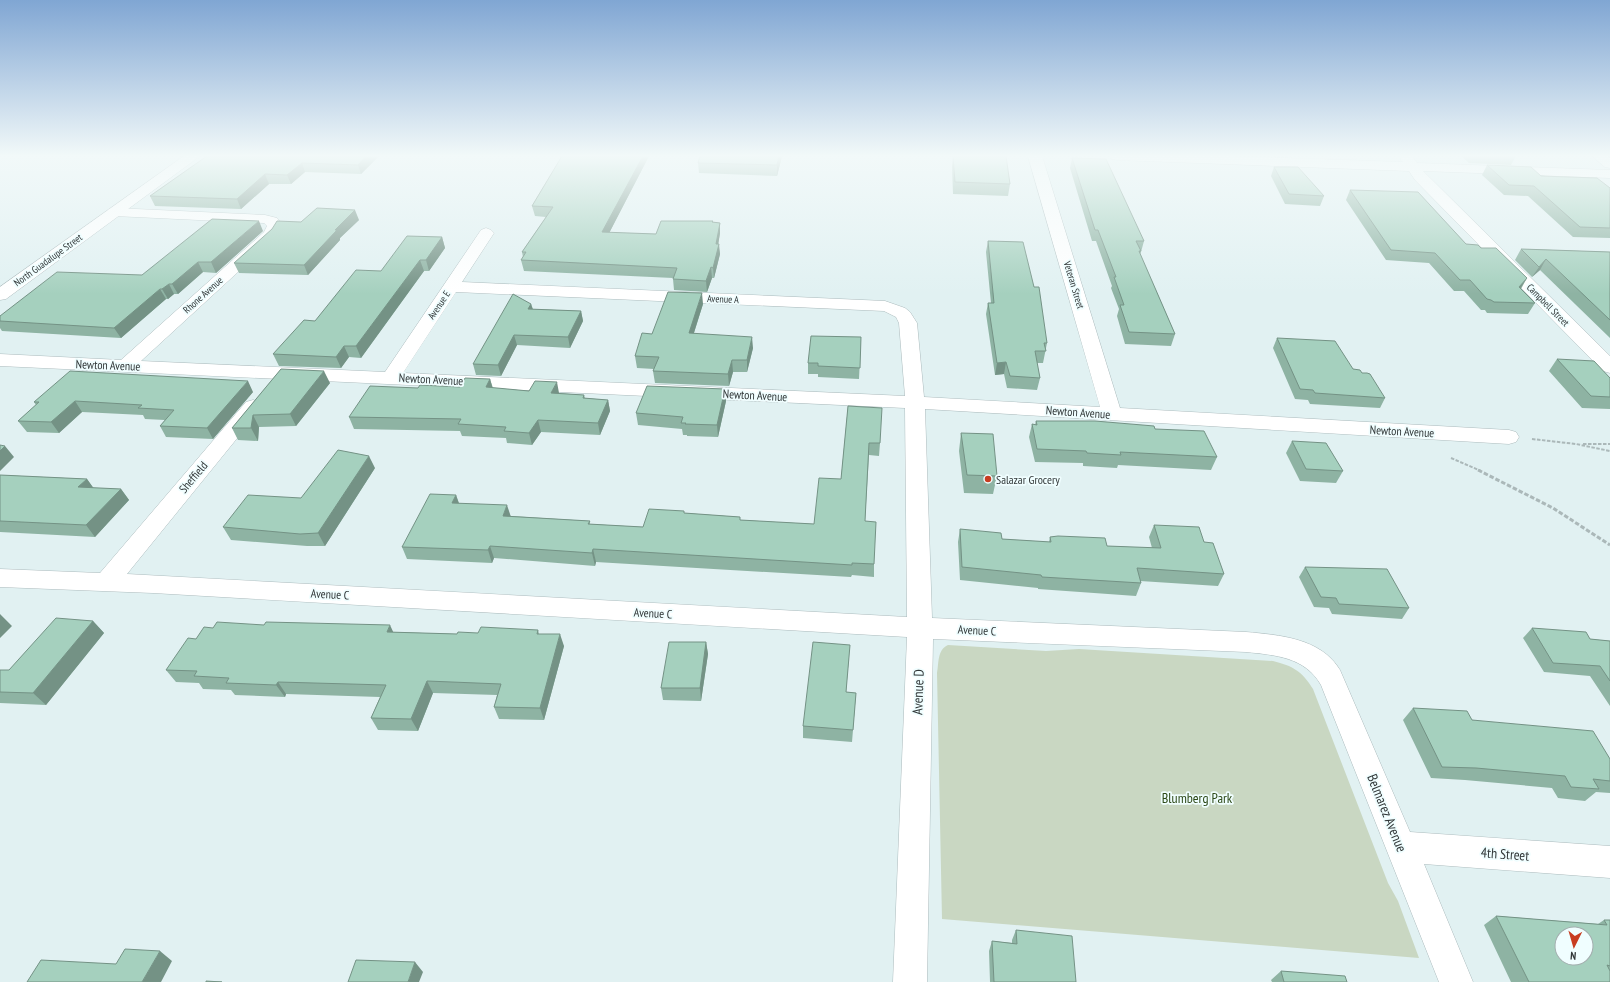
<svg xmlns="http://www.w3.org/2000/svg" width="1610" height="982" viewBox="0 0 1610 982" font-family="'PT Sans Narrow',sans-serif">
<rect width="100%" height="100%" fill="#e1f1f2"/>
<!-- green -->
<path fill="#c9d7c2" d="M948,645L1046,651L1079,649L1273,661C1293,666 1302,671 1313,689L1388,883L1398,901L1419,958L942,919L937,673C939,663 937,650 948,645Z"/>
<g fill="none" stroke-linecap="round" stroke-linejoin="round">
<!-- street casing -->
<g stroke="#acbbbd" stroke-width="1">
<path id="street" d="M1028,156H1042L1120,408L1509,430L1516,432L1519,437L1516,442L1509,444L925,409L932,618L1246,632C1279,635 1321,638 1340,670L1410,832L1610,846V878L1424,864L1473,982H1439L1321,685C1305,657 1275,655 1246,652L933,639L927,982H893L907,637L153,593L0,587V569L100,573L246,402L253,400L260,402L263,406L260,410L127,574L907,617L905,408L0,366V354L121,360L264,232L267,226L264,223L114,216L109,215L107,212L109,209L114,208L265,215L277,218L283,226L275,238L141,361L385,372L481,230L486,228L491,230L494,233L462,282L885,301L905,308L910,312L917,323L924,397L1100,407ZM456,292L884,311L896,317L899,323L905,396L403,373Z
M1110,156H1230L1403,162L1400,159L1402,156H1412L1417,163L1610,170V178L1423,171L1610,356V373L1603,371L1415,180L1409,171L1117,160L1112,159Z
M1592,156H1608L1610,158V168L1605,167Z"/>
</g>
<!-- secondary casing -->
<g stroke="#acbbbd" stroke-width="1">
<path id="secondary" d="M184,156H200L6,299L0,300V287Z"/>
</g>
<!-- path-far1 -->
<path stroke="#abb8b9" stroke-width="2" stroke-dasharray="3.5 1.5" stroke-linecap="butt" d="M1532,439L1576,444L1610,451
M1583,444H1610
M1451,458L1481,471"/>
<!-- path -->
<path stroke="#abb8b9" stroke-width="3" stroke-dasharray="4.5 2" stroke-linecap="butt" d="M1478,470L1553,508L1610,545"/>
<!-- street -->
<use href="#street" fill="#fff" fill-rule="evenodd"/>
<!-- secondary -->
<use href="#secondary" fill="#fff" fill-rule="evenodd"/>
</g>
<!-- wall -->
<path fill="#8eb3a3" d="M207,156H379L361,174L305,172L291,184H269L241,209L155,206L150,196Z
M562,156H649L609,233L656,234L713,222L720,223V233L718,244L720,254L714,278H712L707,292L674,290L673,279V278L524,271L521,260L523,257L522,252L546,217L535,216L532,206Z
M700,156H782L777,176L699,173L698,163Z
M953,156L1010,184L1008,196L953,194L952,166Z
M1461,156H1516L1511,165L1469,163Z
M1072,158L1144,241L1141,252L1140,254L1175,334L1171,346L1125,344L1117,316L1119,309L1111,288L1112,286L1096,241H1092L1070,168Z
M1487,165L1610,188V238L1573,237L1528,196L1504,195L1482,175Z
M1274,167L1324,196L1320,206L1285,204L1271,176Z
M1350,190L1466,244L1481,248L1527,278L1521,289L1535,303L1528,314L1487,313L1485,310H1481L1464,291H1454L1429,263L1386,260L1346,200Z
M359,220L340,238V240L308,275L239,273L234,263L301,222Z
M263,231L216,273L203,272L178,294H174L168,299H166L121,338L2,331L0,328V316L142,275Z
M442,237L445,248L429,271H424L361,358L349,357L341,368L279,366L273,354L381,271Z
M988,241L1047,343L1043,363H1037L1040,378L1037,390L1007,388L1004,374L995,375L986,314L988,303H991L986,252Z
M1521,249L1610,252V338L1540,270L1532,277L1515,260Z
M531,304L533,309L581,311L583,321L570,348L517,345L501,376L476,375L473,364Z
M703,304L694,333L753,348L747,372H733L729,386L655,383L653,371L654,369L637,368L635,356L652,334Z
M861,337L859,379L818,377V374H808V363Z
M1277,338L1353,369L1362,373L1385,398L1380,408L1310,404L1308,400L1295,399L1273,348Z
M1557,359L1610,378V409L1582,408L1549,371Z
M281,369L330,383L296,426L259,427L258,441L238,440L232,428Z
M490,379L493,388L584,395L585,398L608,400L610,411L600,435L541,432L532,445L507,443L506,438L462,436L460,431L354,429L349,417L418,388L460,387Z
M253,392L213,439L166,437L160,426L165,420L145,419L143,415L82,412L59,433L27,432L18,421L36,405L34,402Z
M726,401L718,437L687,436V435H683L682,429L638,425L636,413Z
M848,406L880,443L879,456L869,455L865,521L874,564V577L852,575L851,577L596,562L595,566L494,558L492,563L407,559L402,547L456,495L459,503L511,516L590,521V524L643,527L684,513L740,517V520L814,524L841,479Z
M1036,421L1155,429L1217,457L1211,470L1118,465L1117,468L1083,466V463L1035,462L1029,437L1032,424L1035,425Z
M961,433L997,476L993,494L964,493L959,451Z
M1292,441L1343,471L1336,483L1300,481L1286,453Z
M375,468L325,546H307L231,540L223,527L301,498Z
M0,475L87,479L93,488L121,489L129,500L95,537L0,532Z
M1154,525L1204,542L1224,574L1218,586L1140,581L1141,583L1136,596L1038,589V588L960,580L958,542L960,529L1002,539L1049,542L1050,537L1107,546L1152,548L1149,537Z
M1305,567L1409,608L1402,619L1332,614L1329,608L1314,607L1299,577Z
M93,621L104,633L46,705L0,703V670H9Z
M264,625L393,632L457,634L538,630L539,634L564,646L544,720L499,719L494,707L497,695L433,693L418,731L378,730L371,718L380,697L286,694L285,697L235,695L231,690L203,689L199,683L176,682L166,670L196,639L213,628Z
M1532,628L1590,639L1610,641V706L1590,676L1544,672L1523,638Z
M706,642L708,654L701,701L663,700L661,688Z
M849,657L846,692L856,693L852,742L803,738V726Z
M1413,708L1472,720L1610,759V793L1596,792L1585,801L1558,798L1552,788L1465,780L1431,778L1403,720Z
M1496,916L1598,924L1604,920H1610V982H1511L1484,925Z
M1016,930L1076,982H990L989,951L992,941L1012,943V940Z
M1281,971L1347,982H1272L1271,980Z"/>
<!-- shaded-wall -->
<path fill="#749285" d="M366,156H379L361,174L358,165Z
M643,156H649L604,243L602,232Z
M779,156H782L777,176V165Z
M302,163L305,172L291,184L287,175Z
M265,174L269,184L241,209L237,199Z
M355,210L359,220L340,238V240L308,275L304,265L335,230Z
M259,221L263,231L216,273L211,262Z
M720,223V233L717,252L719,244L720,254L714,278L713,268L716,244Z
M442,237L445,248L429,271L426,260Z
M1546,259L1540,270L1532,277L1539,267Z
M420,260L424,271L361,358L356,346Z
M198,262L203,272L178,294L172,284Z
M711,267L712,278L707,292L706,281Z
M1527,278L1520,289L1519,287Z
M169,284L174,294L168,299L162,289Z
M160,289L166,299L121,338L114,328Z
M702,293L703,304L690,345L689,333Z
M531,304L534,314L528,309Z
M581,311L583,321L570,348L568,337Z
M514,335L517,345L501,376L498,365Z
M752,337L753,348L747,372V360Z
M344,346L349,357L341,368L336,357Z
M732,360L733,372L729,386L728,374Z
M1006,362L1004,374L995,375L997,363Z
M324,371L330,383L296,426L290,414Z
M490,379L493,390L486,387Z
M248,381L253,392L213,439L207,428Z
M557,382L559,393L553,405L551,393Z
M725,389L726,401L718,437L717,425Z
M608,400L610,411L600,435L598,423Z
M75,401L82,412L59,433L51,422Z
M253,415L259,427L258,441L251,428Z
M538,420L541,432L532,445L529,433Z
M5,446L14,457L0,471V451Z
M369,456L375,468L325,546L318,533Z
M87,479L95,490L78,487Z
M121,489L129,500L95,537L86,525Z
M456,495L460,507L452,503Z
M507,505L511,517L503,516Z
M490,546L494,558L492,563L488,550Z
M593,549L596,562L595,566L592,553Z
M0,614L12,626L0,638Z
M93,621L104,633L46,705L33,693Z
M390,625L396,638L387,632Z
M560,634L564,646L544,720L540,708Z
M706,642L708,654L701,701L700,688Z
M427,681L433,693L418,731L411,719Z
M278,682L286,694L285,697L276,685Z
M160,951L172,961L161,982H142Z
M415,962L423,972L419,982H408Z"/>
<!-- building -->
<path fill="#a5d0be" stroke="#749285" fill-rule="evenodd" d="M207,156H366L358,165L302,163L287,175L265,174L237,199L150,196Z
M562,156H643L602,232L656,234L661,221H713L712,222L720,223L716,244H719L713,268L711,267L706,281L673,279L677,268L521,260L526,252H522L553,207L532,206Z
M700,156H779L777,165L698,163Z
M953,156H1006L1010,184L955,182Z
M1072,158L1106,159L1144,241H1136L1141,251H1139L1175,334L1129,332L1120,305H1124L1114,277H1116L1098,230H1095Z
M1487,165L1531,167L1541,176L1597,178L1610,188V228L1580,227L1534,186L1509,185Z
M1274,167H1298L1324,196L1289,194Z
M1350,190L1418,192L1466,244L1478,245L1481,248H1496L1527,278L1519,287L1535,303L1494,302L1491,300L1487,299L1470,280H1460L1435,253L1391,250Z
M317,208L355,210L335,230H337L304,265L234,263L272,229L277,221L301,222Z
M212,219L259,221L211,262H198L172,284H169L162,289H160L114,328L0,321V316L57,272L142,275Z
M407,236L442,237L426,260H420L356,346H344L336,357L273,354L304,320L315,321L356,270L381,271Z
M988,241L1023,242L1034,287H1039L1047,343H1044L1046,351H1035L1040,378L1010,376L1006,362L997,363L988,303H994Z
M1521,249L1610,252V320L1546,259L1539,267Z
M668,292L702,293L689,333L752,337L747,360H732L728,374L653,371L659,357L635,356L642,333L652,334Z
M513,294L531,304L528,309L581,311L568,337L514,335L498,365L473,364Z
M811,336L861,337L860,368L818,366V363H808Z
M1277,338L1335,341L1353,369L1360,370L1362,373H1367L1370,374L1385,398L1315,393L1313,390L1300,389Z
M1557,359L1594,361L1610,378V397L1591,396Z
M281,369L324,371L290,414L253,415L251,428H232Z
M70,371L248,381L207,428L160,426L174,410L138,408L142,405L75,401L51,422L18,421L39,402H34Z
M465,378L490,379L486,387L529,391L535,381L557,382L551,393L584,395L583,398L608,400L598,423L538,420L529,433L504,431L506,427L458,424L461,419L349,417L370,386L418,388L420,385L460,387Z
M647,386L725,389L717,425L685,424L686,423H681L683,417L636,413Z
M848,406L882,408L880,443H869L865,521L876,522L874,564L852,563V565L593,549L592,553L490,546L488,550L402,547L430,494L456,495L452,503L507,505L503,516L590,521L588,524L643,527L649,509L684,511V513L740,517V520L814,524L819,478L841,479Z
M1036,421H1095L1154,426L1155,429L1204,431L1217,457L1120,452L1121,455L1087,453L1086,451L1037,449L1032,424L1037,425Z
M961,433L993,434L997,476L967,475Z
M1292,441L1326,443L1343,471L1306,469Z
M0,445L5,446L0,451Z
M338,450L369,456L318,533L300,534L223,527L248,495L301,498Z
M0,475L87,479L78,487L121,489L86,525L0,521Z
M1154,525L1199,527L1204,542L1213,543L1224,574L1137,568L1141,583L1042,577L1041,575L962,567L960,529L1001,533L1002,539L1051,542L1050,537L1058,536L1105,538L1107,546L1161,548Z
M1305,567L1387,569L1409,608L1339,604L1336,598L1321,597Z
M56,618L93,621L33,693L0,692V670H9Z
M217,622L264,625L266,622L390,625L387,632L457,634L458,632L478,633L481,627L538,630L537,634H560L540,708L494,707L501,684L427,681L411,719L371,718L386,685L278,682L276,685L226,683L229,678L194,676L197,671L166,670L188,638L196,639L204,627L213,628Z
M1532,628L1586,632L1590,639L1610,641V681L1600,666L1553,663Z
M669,642H706L700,688H661Z
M813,642L850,645L846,692L856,693L853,730L803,726Z
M1413,708L1467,711L1472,720L1593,731L1610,759V781L1593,779L1599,789L1571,787L1565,776L1476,768L1442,767Z
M1496,916L1607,925L1604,920H1610V966L1607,965L1610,971V982H1529ZM1562,934H1586V958H1562Z
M1016,930L1072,936L1076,982H994L992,941L1017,944Z
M125,949L160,951L142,982H27L41,960L116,964Z
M356,960L415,962L408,982H348Z
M1281,971L1345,976L1347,982H1284Z
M206,981L222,982H206Z"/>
<!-- sky -->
<linearGradient id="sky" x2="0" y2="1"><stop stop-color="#80a6d3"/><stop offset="0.53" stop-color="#f2f9f9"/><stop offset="1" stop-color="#f2f9f9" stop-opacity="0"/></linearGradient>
<rect width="1610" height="294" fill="url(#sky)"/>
<!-- markers -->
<circle fill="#c83d21" stroke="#f0feff" stroke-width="1.5" cx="988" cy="479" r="4"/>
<g text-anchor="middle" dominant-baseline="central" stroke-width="3.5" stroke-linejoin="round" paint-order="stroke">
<!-- far-street labels -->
<g font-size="10" fill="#313738" stroke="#f0feff">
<text transform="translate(48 260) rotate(-36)">North Guadalupe Street</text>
<text transform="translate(1074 285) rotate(73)">Veteran Street</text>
<text transform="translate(203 295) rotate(-42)">Rhone Avenue</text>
<text transform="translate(723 299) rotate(2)">Avenue A</text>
<text transform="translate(439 305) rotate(-56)">Avenue E</text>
<text transform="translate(1548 305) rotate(45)">Campbell Street</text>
</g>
<!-- street labels -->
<g font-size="12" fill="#313738" stroke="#f0feff">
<text transform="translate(108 365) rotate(2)">Newton Avenue</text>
<text transform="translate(431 379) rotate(3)">Newton Avenue</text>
<text transform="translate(755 395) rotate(3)">Newton Avenue</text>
<text transform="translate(1078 412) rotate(4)">Newton Avenue</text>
<text transform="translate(1402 431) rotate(3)">Newton Avenue</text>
<text transform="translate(193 477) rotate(-50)">Sheffield</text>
<text transform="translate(330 594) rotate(3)">Avenue C</text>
<text transform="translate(653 613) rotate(3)">Avenue C</text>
<text transform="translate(977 630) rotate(3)">Avenue C</text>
</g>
<!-- poi labels -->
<g font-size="12" fill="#313738" stroke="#f0feff" text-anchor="start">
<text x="996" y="479">Salazar Grocery</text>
</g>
<!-- near-street labels -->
<g font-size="14" fill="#313738" stroke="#f0feff">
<text transform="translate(918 692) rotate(-88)">Avenue D</text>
<text transform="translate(1387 813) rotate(68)">Belmarez Avenue</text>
<text transform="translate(1505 854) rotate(4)">4th Street</text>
</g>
<!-- near-park labels -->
<g font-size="14" fill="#2d4918" stroke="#f0feff">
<text x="1197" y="798">Blumberg Park</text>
</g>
</g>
<!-- north arrow -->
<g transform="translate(1574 946) rotate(185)"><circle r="19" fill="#f0feff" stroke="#a4aeaf"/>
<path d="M0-3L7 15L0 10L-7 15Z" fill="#c83d21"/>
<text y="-6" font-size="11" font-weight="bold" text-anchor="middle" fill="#313738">N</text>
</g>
</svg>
